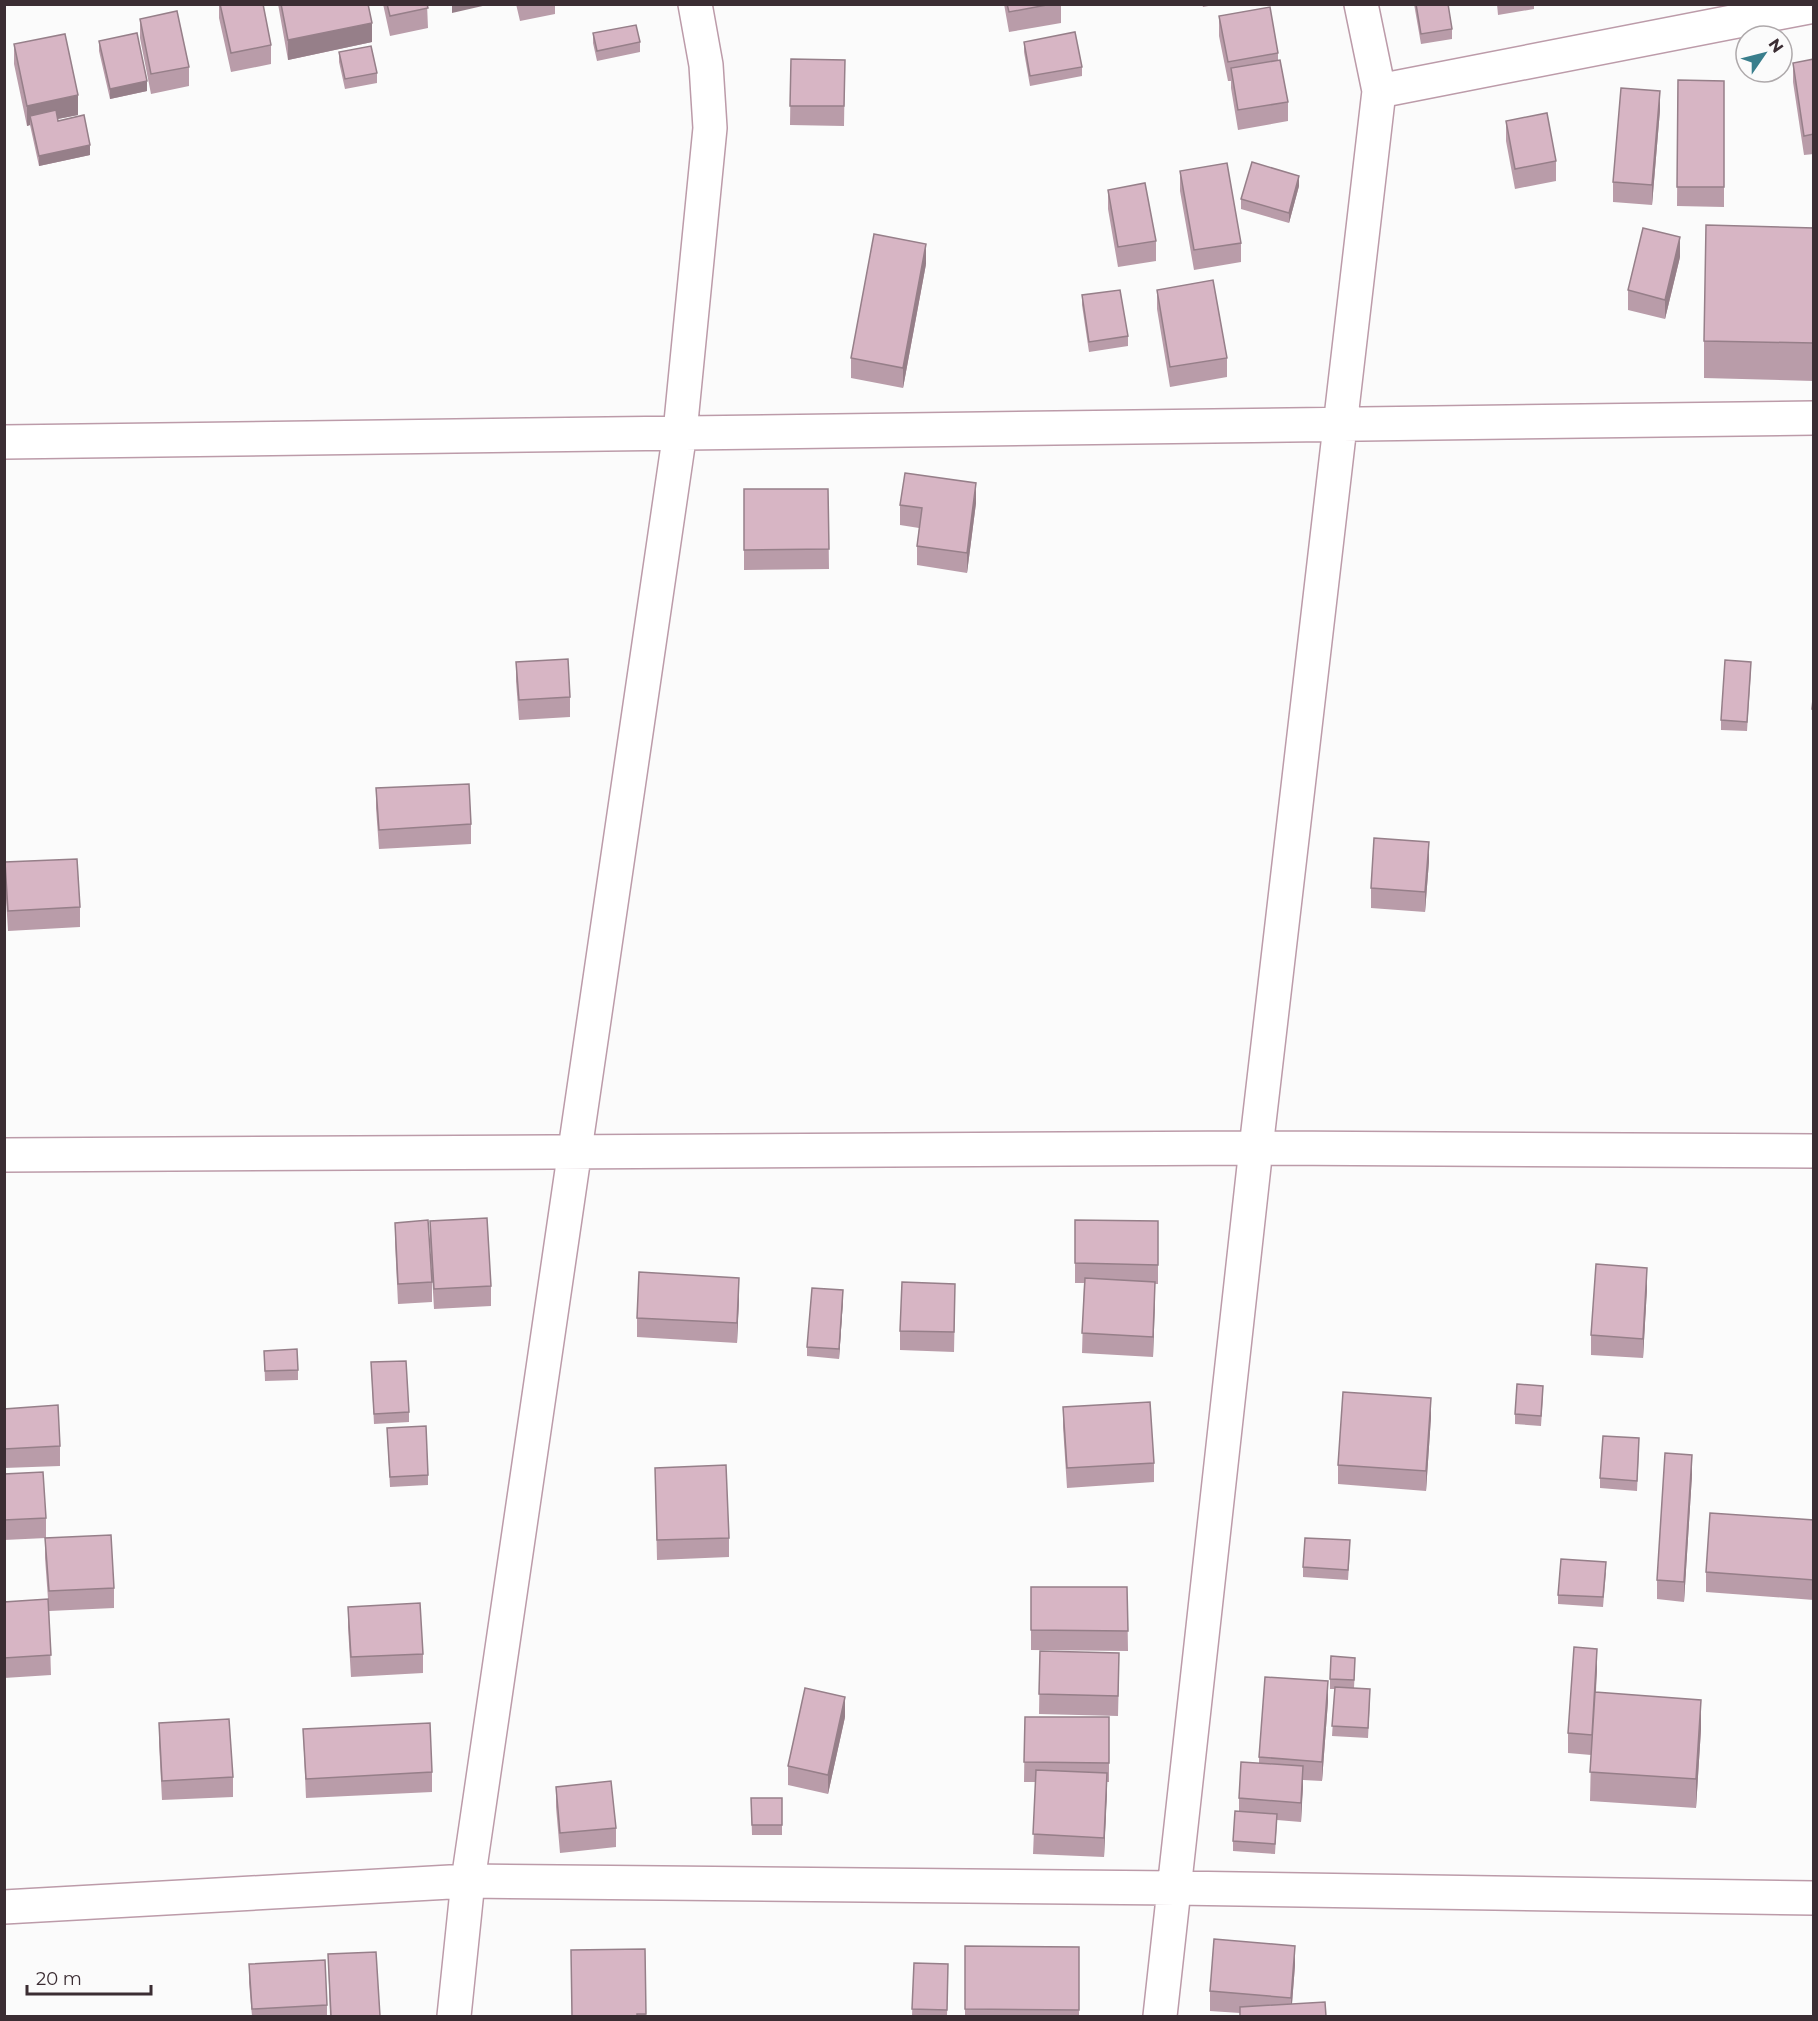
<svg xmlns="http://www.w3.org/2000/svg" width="1818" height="2021" viewBox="0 0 1818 2021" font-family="Montserrat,sans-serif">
<rect width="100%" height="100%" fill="#fbfbfb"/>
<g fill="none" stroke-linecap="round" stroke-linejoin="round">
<!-- street casing -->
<g stroke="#bc9ba9" stroke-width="36">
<path id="street" d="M1361,4L1379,91
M4,442L1814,418
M4,1155L1256,1148L1814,1151
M4,1907L468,1881L1176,1888L1814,1898
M454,2016L468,1881L680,432L710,128L706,65L695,4
M1160,2016L1256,1148L1379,91L1814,6"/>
</g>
<!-- street -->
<use href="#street" stroke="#fff" stroke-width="33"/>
</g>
<!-- wall -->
<path fill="#b99ca9" d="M219,4H263L271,45V64L231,72L219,18Z
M278,4H368L372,42L288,60Z
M383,4H427L428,28L390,36Z
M516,4H555V14L520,21Z
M1004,4H1061V23L1009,32Z
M1202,4H1219L1203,7Z
M1414,4H1448L1452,29V39L1421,44Z
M1497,4H1534V9L1498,15Z
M1219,16L1278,53V60L1288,102V121L1238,130L1231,88V81H1228L1219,36Z
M140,19L189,67V86L151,94L140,38Z
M593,33L640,42V52L597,61L593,43Z
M99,41L147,91L110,99L99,51Z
M1024,42L1082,67V76L1030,86L1024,52Z
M14,44L78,115L58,119V121L90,155L39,166L30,125L27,126L14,64Z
M339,52L377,73V83L345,89L339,62Z
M791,59L845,60L844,126L790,125Z
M1814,59V154L1804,155L1793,82V63Z
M1678,80L1724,81V207L1677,206Z
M1660,110L1652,205L1613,202V182Z
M1506,121L1556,161V181L1515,189L1506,141Z
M1180,171L1241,243V262L1194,270L1180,191Z
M1299,186L1289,223L1241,209V199Z
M1108,190L1156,241V261L1118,267L1108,209Z
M1814,228V381L1704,378V341Z
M1680,257L1665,319L1628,310V290Z
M926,264L903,388L851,378V358Z
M1157,290L1227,358V377L1170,387L1157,309Z
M1082,295L1128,336V346L1089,352L1082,305Z
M744,489H828L829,569L744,570Z
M976,503L967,573L917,565V546L919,528L900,525V505Z
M516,662L570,697V717L519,720L516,681Z
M1751,671L1747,731L1721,730V720Z
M1814,690V729H1812Z
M376,788L471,824V844L379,849L376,808Z
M1429,861L1425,912L1371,908V888Z
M5,862L80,907V927L8,931L5,882Z
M1075,1220L1158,1221V1284H1155L1153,1357L1082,1353L1084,1283H1075Z
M430,1221L491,1286V1306L434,1309L430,1241Z
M395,1223L432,1282V1302L398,1304L395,1242Z
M1647,1288L1643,1358L1591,1355V1335Z
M739,1298L737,1343L637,1337V1318Z
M843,1300L839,1359L807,1356V1347Z
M955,1303L954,1352L900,1350V1331Z
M264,1351L298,1370V1380L265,1381Z
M371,1362L409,1412V1422L374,1424Z
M1543,1396L1541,1426L1515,1424V1414Z
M1063,1407L1154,1463V1482L1067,1488L1063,1427Z
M4,1409L60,1446V1466L4,1468Z
M1431,1417L1426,1491L1338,1484V1465Z
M387,1428L428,1475V1485L390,1487Z
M1639,1448L1637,1491L1600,1488V1478Z
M655,1468L729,1538V1557L657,1560Z
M4,1474L46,1518V1538L4,1540Z
M1692,1475L1684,1602L1657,1599V1580Z
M1814,1520V1600L1706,1592V1572Z
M45,1538L114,1588V1608L49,1611L51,1675L4,1678V1602L48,1599L45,1558Z
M1350,1550L1348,1580L1303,1577V1567Z
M1606,1572L1603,1607L1558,1604V1595Z
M1031,1587H1127L1128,1651L1031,1650Z
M348,1607L423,1654V1673L351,1677L348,1627Z
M1040,1651L1119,1673L1118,1716L1039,1714Z
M1355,1668L1354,1688L1370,1699L1368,1738L1332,1736L1335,1689H1330V1679Z
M1597,1668L1596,1692L1701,1729L1696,1808L1590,1801L1591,1755L1568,1753V1733Z
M1328,1701L1322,1781L1303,1780L1301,1822L1277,1820L1275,1854L1233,1851V1841L1239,1811V1798L1259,1763V1757Z
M845,1717L828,1794L788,1785V1766Z
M1025,1717H1109V1782H1107L1104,1857L1033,1854L1036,1782H1024Z
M159,1723L233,1777V1797L162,1800L159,1743Z
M303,1729L432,1772V1792L306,1798Z
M556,1787L616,1828V1847L560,1853L556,1807Z
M751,1798H782V1835H752Z
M965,1946L1079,1947V2016H965Z
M645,1949L646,2016H572Z
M328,1954L380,2016H330Z
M914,1963L948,1964L947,2016H912Z
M249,1964L327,2005V2016H252L249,1983Z
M1295,1965L1292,2004L1326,2016H1240V2013L1210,2011V1991Z"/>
<!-- shaded-wall -->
<path fill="#967f89" d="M452,4H487V5L452,13Z
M372,23V42L288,60V40Z
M147,81V91L110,99V89Z
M1660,91V110L1652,205V185Z
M78,95V115L32,124L30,116V125L27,126V106Z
M90,145V155L39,166V156Z
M1299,176V186L1289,223V213Z
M1680,237V257L1665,319V300Z
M926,244V264L903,388V368Z
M976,483V503L967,573V553Z
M1429,842V861L1425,912V892Z
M1647,1268V1288L1643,1358V1339Z
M739,1278V1298L737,1343V1323Z
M1155,1282V1302L1153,1357V1337Z
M843,1290V1300L839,1359V1349Z
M1431,1398V1417L1426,1491V1471Z
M1692,1455V1475L1684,1602V1582Z
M1597,1649V1668L1592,1755V1735Z
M1328,1681V1701L1322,1781V1762Z
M845,1697V1717L828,1794V1775Z
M1701,1700V1729L1696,1808V1779Z
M1303,1766V1786L1301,1822V1803Z
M1107,1773V1793L1104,1857V1838Z
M1295,1946V1965L1291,2016V1998Z"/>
<!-- building -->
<path fill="#d7b5c4" stroke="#967f89" stroke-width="1.5" d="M220,4H263L271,45L231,53Z
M281,4H368L372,23L288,40Z
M387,4H427L428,8L390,16Z
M1007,4H1052L1009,12Z
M1416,4H1448L1452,29L1421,34Z
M1270,7L1278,53L1228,62L1219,16Z
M177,11L189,67L151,74L140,19Z
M636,25L640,42L597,51L593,33Z
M1075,32L1082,67L1030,76L1024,42Z
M137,33L147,81L110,89L99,41Z
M65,34L78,95L27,106L14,44Z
M371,46L377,73L345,79L339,52Z
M791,59L845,60L844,106H790Z
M1814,59V134L1804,136L1793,63Z
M1280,60L1288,102L1238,110L1231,68Z
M1678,80L1724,81V187H1677Z
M1621,88L1660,91L1652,185L1613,182Z
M56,110L58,121L84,115L90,145L39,156L30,116Z
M1547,113L1556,161L1515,169L1506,121Z
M1252,162L1299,176L1289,213L1241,199Z
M1227,163L1241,243L1194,250L1180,171Z
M1145,183L1156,241L1118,247L1108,190Z
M1706,225L1814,228V343L1704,341Z
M1643,228L1680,237L1665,300L1628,290Z
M874,234L926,244L903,368L851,358Z
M1213,280L1227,358L1170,367L1157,290Z
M1120,290L1128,336L1089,342L1082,295Z
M905,473L976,483L967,553L917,546L922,508L900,505Z
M744,489H828L829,549L744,550Z
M568,659L570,697L519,700L516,662Z
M1725,660L1751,662L1747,722L1721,720Z
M1814,690V709H1812Z
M469,784L471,824L379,830L376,788Z
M1374,838L1429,842L1425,892L1371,888Z
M77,859L80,907L8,911L5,862Z
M487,1218L491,1286L434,1289L430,1221Z
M428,1220L432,1282L398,1284L395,1223Z
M1075,1220L1158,1221V1265L1075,1263Z
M1596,1264L1647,1268L1643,1339L1591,1335Z
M639,1272L739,1278L737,1323L637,1318Z
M1085,1278L1155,1282L1153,1337L1082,1333Z
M902,1282L955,1284L954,1332L900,1331Z
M812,1288L843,1290L839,1349L807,1347Z
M297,1349L298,1370L265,1371L264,1351Z
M406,1361L409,1412L374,1414L371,1362Z
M1517,1384L1543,1386L1541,1416L1515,1414Z
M1343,1392L1431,1398L1426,1471L1338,1465Z
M1150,1402L1154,1463L1067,1468L1063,1407Z
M58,1405L60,1446L4,1449V1409Z
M426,1426L428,1475L390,1477L387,1428Z
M1603,1436L1639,1438L1637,1481L1600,1478Z
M1665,1453L1692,1455L1684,1582L1657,1580Z
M726,1465L729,1538L657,1540L655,1468Z
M43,1472L46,1518L4,1520V1474Z
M1710,1513L1814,1520V1580L1706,1572Z
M111,1535L114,1588L49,1591L45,1538Z
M1305,1538L1350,1540L1348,1570L1303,1567Z
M1561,1559L1606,1562L1603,1597L1558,1595Z
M1031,1587H1127L1128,1631L1031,1630Z
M48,1599L51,1655L4,1658V1602Z
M420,1603L423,1654L351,1657L348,1607Z
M1574,1647L1597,1649L1592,1735L1568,1733Z
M1040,1651L1119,1653L1118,1696L1039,1694Z
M1331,1656L1355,1658L1354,1680L1330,1679Z
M1265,1677L1328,1681L1322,1762L1259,1757Z
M1335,1687L1370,1689L1368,1728L1332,1726Z
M805,1688L845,1697L828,1775L788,1766Z
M1595,1692L1701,1700L1696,1779L1590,1772Z
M1025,1717H1109V1763L1024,1762Z
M229,1719L233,1777L162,1781L159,1723Z
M430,1723L432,1772L306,1779L303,1729Z
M1241,1762L1303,1766L1301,1803L1239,1798Z
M1036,1770L1107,1773L1104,1838L1033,1834Z
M611,1781L616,1828L560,1833L556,1787Z
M751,1798H782V1825H752Z
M1235,1811L1277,1814L1275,1844L1233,1841Z
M1214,1939L1295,1946L1291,1998L1210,1991Z
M965,1946L1079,1947V2010L965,2009Z
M645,1949L646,2014H637V2016H572L571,1950Z
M376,1952L380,2016H331L328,1954Z
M325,1960L327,2005L252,2009L249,1964Z
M914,1963L948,1964L947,2010L912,2009Z
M1325,2002L1326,2016H1240V2007Z"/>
<!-- border -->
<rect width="1818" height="2021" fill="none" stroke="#3b2d33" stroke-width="12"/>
<!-- north arrow -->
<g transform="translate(1764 54) rotate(55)"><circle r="28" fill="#fbfbfb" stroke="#aea9ab" stroke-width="1.5"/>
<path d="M0-4.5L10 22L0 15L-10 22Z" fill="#397e8c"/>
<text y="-9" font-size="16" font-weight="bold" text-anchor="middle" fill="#3b2d33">N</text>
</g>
<!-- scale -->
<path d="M27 1985v9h124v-9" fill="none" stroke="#3b2d33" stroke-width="3"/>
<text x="36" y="1985" font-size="18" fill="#3b2d33" stroke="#fbfbfb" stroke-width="4.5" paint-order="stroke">20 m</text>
</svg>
